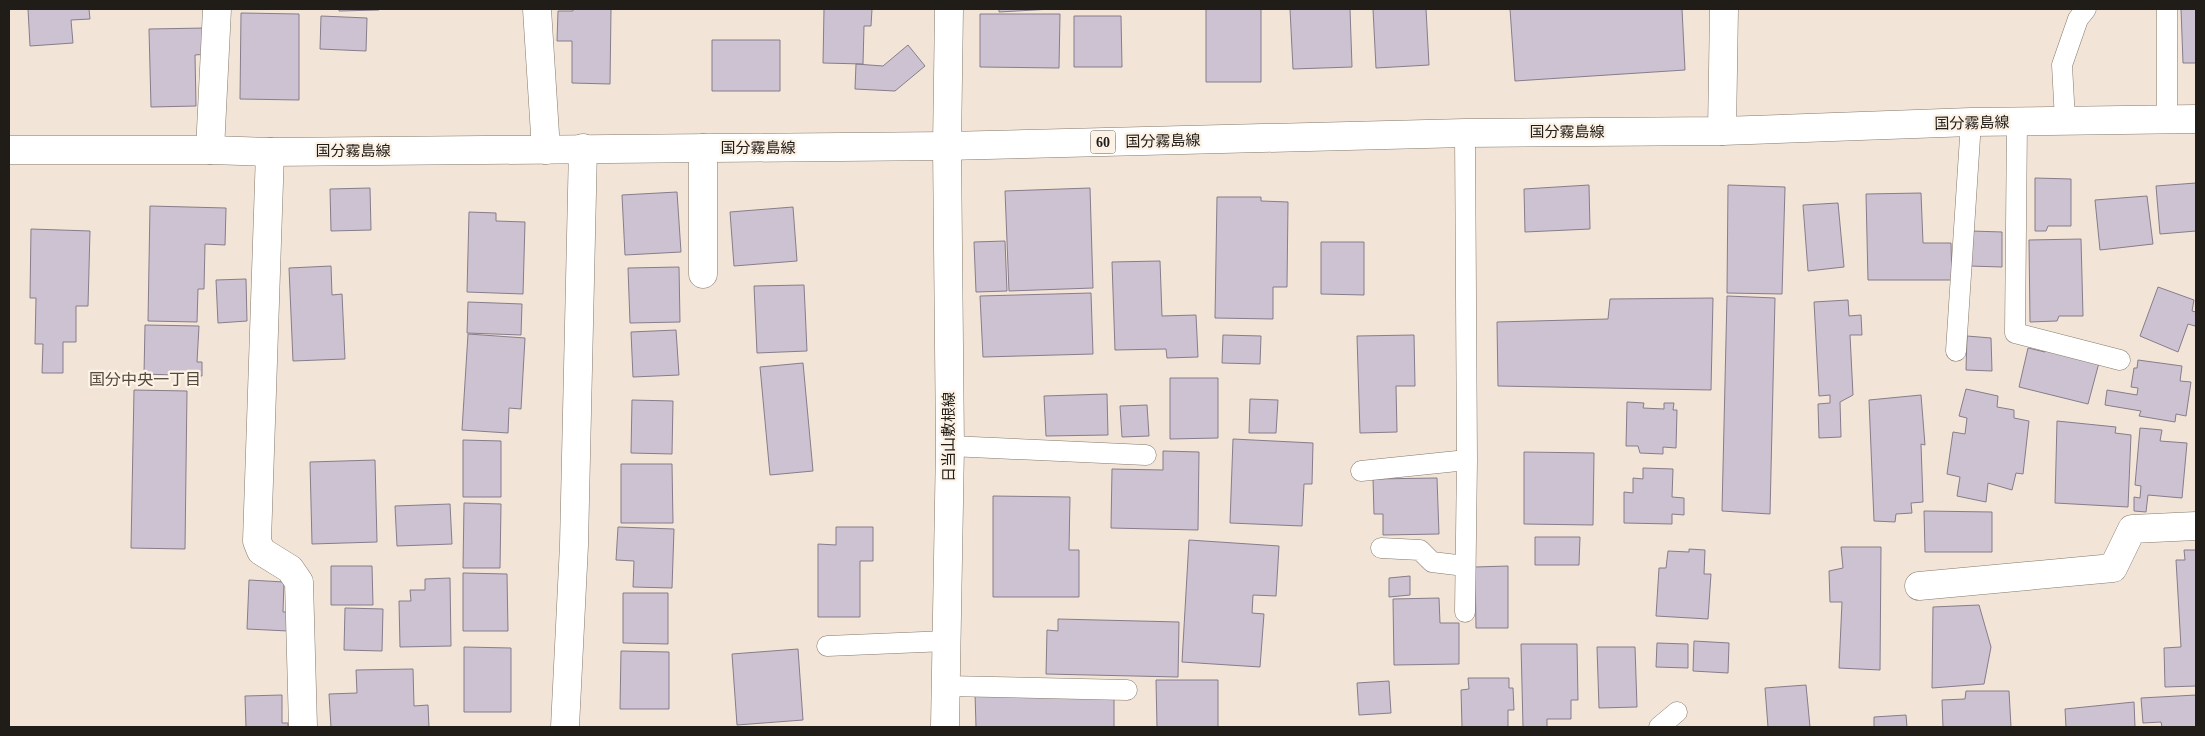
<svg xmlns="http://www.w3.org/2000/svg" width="2205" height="736" viewBox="0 0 2205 736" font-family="'Times New Roman','Noto Sans JP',serif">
<rect width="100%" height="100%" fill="#f2e4d6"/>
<!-- building -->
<path fill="#cdc2d1" stroke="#877d8b" d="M28,9H89L90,19L71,20L73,43L30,46Z
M339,9H379V10L339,11Z
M573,9H611L610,84L572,83V41H557L558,11H573Z
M824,9H872L871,26H864L863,64L823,63Z
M999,9H1052L999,12Z
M1206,9H1261V82H1206Z
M1290,9H1350L1352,67L1293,69Z
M1373,9H1426L1429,65L1376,68Z
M1510,9H1682L1685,70L1515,81Z
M2181,9H2196V63H2183Z
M241,13L299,14V100L240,99Z
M980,14H1060L1059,68L980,67Z
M321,16L367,18L366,51L320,49Z
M1074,16H1121L1122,67H1074Z
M206,28L207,54L195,55L196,106L151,107L149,29Z
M712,40H780V91H712Z
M908,45L925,66L895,91L855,89L856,64L883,66Z
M2035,178L2071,179V226H2048L2046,231H2035Z
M2196,183V231L2160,234L2156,186Z
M1589,185L1590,229L1525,232L1524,189Z
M1728,185L1785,187L1782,294L1727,293Z
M370,188L371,230L331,231L330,189Z
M1090,188L1093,288L1009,291L1005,191Z
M677,192L681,252L625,255L622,195Z
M1921,193L1923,243H1951L1952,280H1868L1866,194Z
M2147,196L2153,244L2100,250L2095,200Z
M1217,197H1261V201L1288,202L1287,287H1273V319L1215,318Z
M1838,203L1844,267L1808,271L1803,205Z
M150,206L226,208L225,245L205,244L204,289H198L197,322L148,321Z
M793,207L797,261L734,266L730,212Z
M469,212L496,213V221L525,222L523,294L467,292Z
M31,229L90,231L88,306H76V342H63V373H42L43,344H35L36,298H30Z
M1971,231L2002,232V267L1969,266Z
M2081,239L2083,316H2059L2057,321L2030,322L2029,240Z
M1005,241L1007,291L976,292L974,242Z
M1321,242H1364V295L1321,294Z
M1160,261L1162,316L1196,315L1198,357L1167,358L1166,349L1115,350L1112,262Z
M331,266L332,295L342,294L345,359L293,361L289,268Z
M679,267L680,322L630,323L628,268Z
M246,279L247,321L218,323L216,280Z
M804,285L807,351L757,353L754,286Z
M2158,287L2194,300L2192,311L2196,312V323L2195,326L2188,324L2178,352L2140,336Z
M1091,293L1093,354L983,357L980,296Z
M1727,296L1775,298L1770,514L1722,511Z
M1713,298L1711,390L1498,386L1497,322L1608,319L1610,299Z
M1848,300L1849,316L1861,315L1862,335H1850L1853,395L1840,402L1841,437L1819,438L1818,404L1830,403V395L1819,396L1814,302Z
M468,302L522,304L521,335L467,333Z
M145,325L199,326L197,362H202V376L144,374Z
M676,330L679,375L633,377L631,332Z
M468,334L525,338L521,409L509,408L508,433L462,430Z
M1223,335L1261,336L1260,364L1222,363Z
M1414,335L1415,386H1396L1397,432L1360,433L1357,336Z
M1967,336L1991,338L1992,371L1966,370Z
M2046,345L2100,359L2088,404L2019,387L2028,348L2045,352Z
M2138,360L2182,366L2180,381L2191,382L2186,416L2176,414L2175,422L2139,416L2141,411L2105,405L2107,390L2137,395L2138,388L2131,387L2134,368H2137Z
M803,363L813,471L770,475L760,367Z
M1170,378H1218V438L1170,439Z
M1966,389L1998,396L1997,407L2014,410V418L2029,421L2023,474L2016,473L2012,490L1988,483L1986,502L1957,496L1960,477L1947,474L1953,432L1965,434L1967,418L1959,416Z
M134,390L187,391L185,549L131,548Z
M1107,394L1108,435L1046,436L1044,396Z
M1921,395L1925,445L1921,444L1923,502L1911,503L1912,513L1896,514L1895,522L1874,521L1869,400Z
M1250,399L1278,400L1276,433H1249Z
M632,400L673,401L672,454L631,453Z
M1627,402L1644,403L1643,408L1664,409V403H1674L1673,410H1677L1676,448L1663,447V454L1640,453L1638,446H1626Z
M1147,405L1149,436L1122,437L1120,406Z
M2057,421L2116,427L2115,433L2131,435L2128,507L2055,503Z
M2140,428L2162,430L2160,441L2187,443L2182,498L2148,495L2146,512L2134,511V497L2140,498L2141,486L2135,485Z
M1233,439L1313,443L1312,484H1304L1302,526L1230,523Z
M463,440L501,441V497H463Z
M1163,451L1199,452L1198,530L1111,528L1112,469L1163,470Z
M1524,452L1594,453L1593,525L1524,524Z
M375,460L377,542L312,544L310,462Z
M621,464H672L673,523H621Z
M1643,468L1673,469L1672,497L1684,498V515L1672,514V524L1624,523V492L1633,493V478L1643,479Z
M1437,478L1439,534L1383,535V514H1374L1373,479Z
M993,496L1070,497L1069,550H1079V597H993Z
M464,503L501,504L500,568H463Z
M450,504L452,544L397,546L395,506Z
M1924,511L1992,512V552H1925Z
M618,527L674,529L672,588L633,587L634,561L616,560Z
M836,527H873V561H860V617H818V544L836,545Z
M1535,537H1580L1579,565H1535Z
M1189,540L1279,546L1276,596L1253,595L1252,613L1264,614L1260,667L1182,662Z
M1841,547H1881L1880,670L1839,668L1842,602H1830L1829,571L1843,568Z
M1689,549L1705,550L1704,574H1711L1708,619L1656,616L1659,568H1666L1668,551L1689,552Z
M2184,550H2196V686L2165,687L2164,648L2181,647L2176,560H2185Z
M331,566H372L373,605H331Z
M1508,566V628H1476L1475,567Z
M463,573L507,574L508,631H463Z
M1410,576V595L1389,597V578Z
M450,578L451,646L400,647L399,601H411L410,590H425V579Z
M249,580L284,582L283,612H288V631L247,629Z
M623,593H668V644L623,643Z
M1439,598L1440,623H1459V664L1394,665L1393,599Z
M1979,605L1991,647L1984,684L1932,688L1933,607Z
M345,608L383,609L382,651L344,650Z
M1058,619L1179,622L1178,677L1046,674L1047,630L1058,631Z
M1694,641L1729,643L1728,673L1693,671Z
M1657,643L1688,644V668L1656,667Z
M1521,644H1577L1578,700H1571V719H1547V727H1523Z
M464,647L511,648V712H464Z
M1597,647H1635L1637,707L1599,708Z
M798,649L803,720L737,725L732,654Z
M621,651L669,652V709H620Z
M413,669L414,706L428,705L429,727H331L329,694L357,693L356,670Z
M1468,678H1509V688H1513L1514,710H1508V727H1462L1461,690L1469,689Z
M1156,680H1218V727H1157Z
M1389,681L1391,713L1359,715L1357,683Z
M1806,685L1810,727H1768L1765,688Z
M1966,691H2009L2011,727H1943L1942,700L1965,699Z
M975,693H1114V727H976Z
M282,695V723H288V727H246L245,696Z
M2196,695V727H2162L2161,722L2143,723L2141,698Z
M2134,702L2135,727H2066L2065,709Z
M1906,715L1907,727H1874V717Z"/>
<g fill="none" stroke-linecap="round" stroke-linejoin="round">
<!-- service casing -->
<g stroke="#85796c" stroke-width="21">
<path id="service" d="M2167,119V9
M2065,120L2062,65L2078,19L2086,9
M2017,122L2015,333L2120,360
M1465,133L1467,460L1465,612
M1956,351L1971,122
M950,446L1146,455
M1361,471L1467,460
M1381,548L1420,550L1432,562L1465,566
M827,646L947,641
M946,686L1127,690
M1659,727L1677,712"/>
</g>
<!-- minor casing -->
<g stroke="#85796c" stroke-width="29">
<path id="minor" d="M537,9L546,150
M1722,131L1724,9
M210,150L217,9
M270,152L257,541L261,551L290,569L299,582L303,727
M703,274V148
M1919,586L2113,568L2132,529L2196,526
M565,727L574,545L583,148"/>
</g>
<!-- tertiary casing -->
<g stroke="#85796c" stroke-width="29">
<path id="tertiary" d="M947,146L949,9"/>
</g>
<!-- secondary casing -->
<g stroke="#85796c" stroke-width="29">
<path id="secondary" d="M945,727L950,446L947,146"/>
</g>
<!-- primary casing -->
<g stroke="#85796c" stroke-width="29">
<path id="primary" d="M9,150H210L270,152L947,146L1465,133L1722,131L1971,122L2196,119"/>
</g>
<!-- service -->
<use href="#service" stroke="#fff" stroke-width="20"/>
<!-- minor -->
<use href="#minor" stroke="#fff" stroke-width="28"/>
<!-- tertiary -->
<use href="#tertiary" stroke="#fff" stroke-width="28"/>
<!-- secondary -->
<use href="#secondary" stroke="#fff" stroke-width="28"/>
<!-- primary -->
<use href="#primary" stroke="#fff" stroke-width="28"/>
</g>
<g text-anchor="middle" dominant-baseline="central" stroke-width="4.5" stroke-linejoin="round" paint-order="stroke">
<!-- shield labels -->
<rect fill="#fdf2e6" stroke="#625c55" stroke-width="1" x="1090.5" y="130.5" width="25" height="23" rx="4"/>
<g font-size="14" font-weight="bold" fill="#201c17">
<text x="1103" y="142">60</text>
</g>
<!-- street labels -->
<g font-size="15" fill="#201c17" stroke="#fdf2e6">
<text transform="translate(1972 123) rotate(-1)">国分霧島線</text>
<text x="1567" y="132">国分霧島線</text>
<text transform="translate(1163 141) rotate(-1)">国分霧島線</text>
<text x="758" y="148">国分霧島線</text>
<text x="353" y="151">国分霧島線</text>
<text transform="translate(949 437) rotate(-90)">日当山敷根線</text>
</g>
<!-- neighbourhood labels -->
<g font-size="16" fill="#54493d" stroke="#fdf2e6">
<text x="145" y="379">国分中央一丁目</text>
</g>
</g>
<!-- border -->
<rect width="2205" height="736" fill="none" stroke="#201c17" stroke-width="20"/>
</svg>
